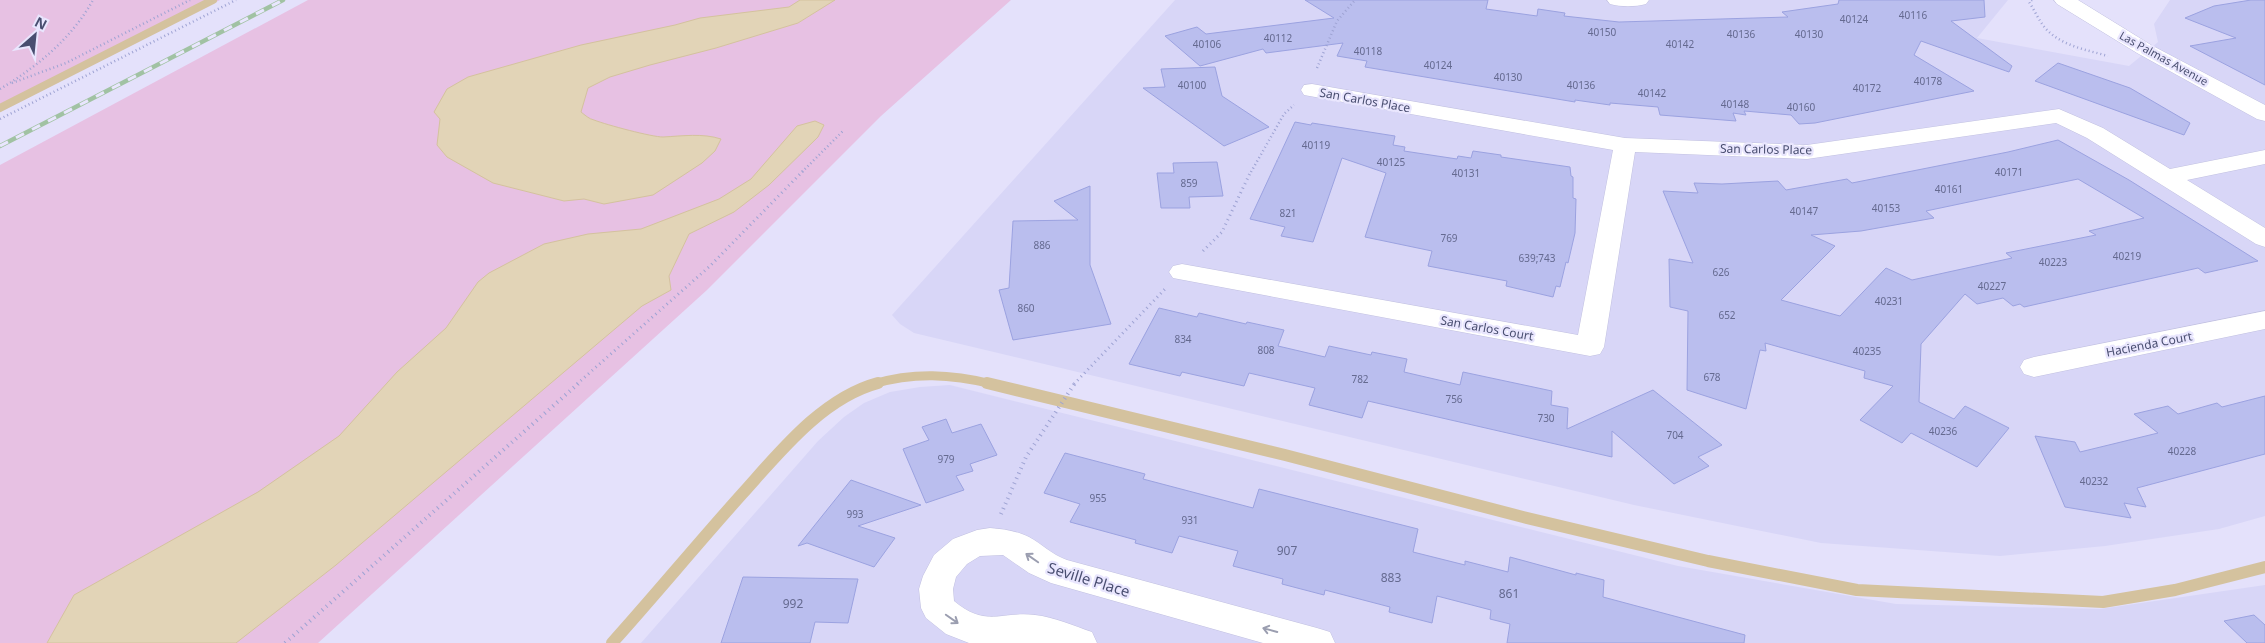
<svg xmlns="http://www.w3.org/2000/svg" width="2265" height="643" viewBox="0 0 2265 643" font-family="'Noto Sans',sans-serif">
<rect width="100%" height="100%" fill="#e4e1fb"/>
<!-- residential -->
<path fill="#d8d6f7" d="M1175,0H2008L1977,38L2129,66L2158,42L2154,24L2170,0H2265V516L2219,529L2105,546L2000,556L1821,543L1634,505L914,333L900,324L892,315Z
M950,385L1678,566L1896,604L2100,609L2265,585V643H641L818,441L844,417L864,403L890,392L920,387Z"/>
<!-- green -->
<path fill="#e7c1e3" d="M0,0H220L0,112Z
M308,0H1011L881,116L707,290L318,643H0V165Z"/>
<!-- water -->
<path fill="#e2d4b7" stroke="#d4c29e" d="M800,0H835L798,23L716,48L650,65L610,77L588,88L581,112C585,115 589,119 594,120C607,125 652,137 663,137C682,136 703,133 721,139L715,151L702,163L653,195L604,204L584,199L564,201L493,183L447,157L437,145L440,119L434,112L447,89L468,77L581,45L675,25L700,18L789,7Z
M815,121L824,125L818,137L769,185L734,212L689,234L669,276L671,290L642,306L336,565L236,643H47L74,595L258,492L339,436L397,372L446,328L478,282L489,273L544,244L588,234L641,229L719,199L751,179L797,126Z"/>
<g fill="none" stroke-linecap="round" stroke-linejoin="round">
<!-- stream-far2 -->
<path stroke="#d4c29e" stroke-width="8" d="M0,108L213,0"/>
<!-- stream-far1 -->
<path stroke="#d4c29e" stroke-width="9" d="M873,384C914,372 951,374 992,384"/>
<!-- stream -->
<path stroke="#d4c29e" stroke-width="12" d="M987,383L1285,455L1523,517L1708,561L1857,590L2103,602L2175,590L2265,567
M612,643C656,594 698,543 742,494C779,453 822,398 878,383"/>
</g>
<!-- building -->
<path fill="#babeee" stroke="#9ba2e0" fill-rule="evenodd" d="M1305,0H1488L1486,9L1537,16L1538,9L1565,13L1564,16L1619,22L1788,17L1782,12L1838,4L1839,0H1984L1985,17L1951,21L2012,66L2009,72L1921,41L1914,55L1974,91L1815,123L1799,124L1791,115L1744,111L1746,115L1733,113L1736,121L1660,115L1658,107L1610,103V105L1575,100V102L1365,67L1367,61L1337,56L1343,43L1266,53L1263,49L1200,66L1165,36L1197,27L1206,34L1334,18Z
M2251,0H2265V85L2190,46L2236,38L2185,18L2214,6Z
M2058,63L2130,88L2190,123L2184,135L2035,81Z
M1215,67L1222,96L1269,127L1224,146L1143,88L1165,87L1161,69Z
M1295,122L1311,125L1312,123L1395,136L1393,145L1405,147L1404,151L1457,159L1458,156L1471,158L1473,151L1501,155V157L1570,167L1571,176L1573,177V198L1576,199L1575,233L1568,263L1566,262L1560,287L1556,286L1553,297L1506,286L1507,281L1428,266L1432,251L1365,237L1386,173L1342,158L1313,242L1281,236L1285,227L1250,219Z
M2058,140L2129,180L2258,261L2205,273L2198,268L2024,307L2020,304L2013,306L2003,298L1977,304L1965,294L1921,344L1919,402L1954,419L1965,406L2009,428L1977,467L1911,433L1902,443L1860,420L1893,386L1864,378L1865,371L1765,343L1766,351L1760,350L1746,409L1687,390L1688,311L1670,307L1669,259L1693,263L1663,191L1698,193L1694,183L1722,184L1778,181L1786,190L1847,179L1852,183L2008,152ZM2078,179L2144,218L2089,231L2096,235L2006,253L2012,258L1912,280L1886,268L1840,316L1781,300L1835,246L1811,235L1861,231L1934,218L1926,211Z
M1217,162L1223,196L1189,197L1190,208H1161L1157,173H1174L1173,163Z
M1090,186V265L1111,324L1013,340L999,290L1009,288L1013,221L1078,220L1054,201Z
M1159,308L1197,317L1199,313L1246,324L1247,322L1284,330L1278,346L1325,357L1329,346L1371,355L1372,352L1407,359L1404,372L1460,385L1463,372L1552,391L1551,405L1568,408L1567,429L1653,390L1722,445L1698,457L1709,466L1674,484L1612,431V457L1368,401L1362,418L1309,405L1315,388L1249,373L1244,386L1182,372L1180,376L1129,364Z
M2265,396V454L2137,488L2146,507L2124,503L2131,518L2065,507L2035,436L2075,442L2080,452L2158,433L2134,414L2168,406L2178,414L2217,403L2222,407Z
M946,419L952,433L981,424L997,455L970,464L973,471L956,476L964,490L926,503L903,449L929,440L922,427Z
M1065,453L1145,474L1143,479L1253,508L1259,489L1418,529L1413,552L1465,565V561L1508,572L1510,557L1576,575V573L1604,580L1603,597L1745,635L1744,643H1507L1510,624L1490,619L1491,610L1437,596L1432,623L1389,612L1390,607L1325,590L1324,595L1282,584L1283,579L1233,566L1238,551L1179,536L1172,553L1135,543L1136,540L1070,522L1080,504L1044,493Z
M851,480L921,505L858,526L895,538L874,567L807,543L798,546Z
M743,577L858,579L848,623L815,622L810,643H721Z
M2254,615L2265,625V643H2247L2224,621Z"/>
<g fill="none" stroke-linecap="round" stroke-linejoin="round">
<!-- street casing -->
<g stroke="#c1c0e0" stroke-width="1">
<path id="street" d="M1607,0H1649L1646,4C1635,7 1621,7 1610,4Z
M2054,0H2078L2151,45L2265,105V121L2257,119L2137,53L2057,4Z
M1312,84L1625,138L1807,145L2059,109L2103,128L2170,169L2265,150V164L2187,180L2265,228V247L2256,244L2087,138L2056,123L1807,159L1635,152L1604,347L1600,354L1590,356L1173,278L1169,272L1173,266L1182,264L1578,335L1613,150L1304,95L1301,90L1304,85Z
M2265,311V329L2034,377L2024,374L2020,367L2024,360L2034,357Z
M990,528C1003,529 1017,531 1029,537C1042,544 1052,555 1067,560L1317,628L1330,632L1335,643H1263L1051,583L1029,573L1003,555L980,556L967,564L956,577L953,589L954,601C986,628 1001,611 1035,615C1054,617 1074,626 1092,632L1097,643H969L946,634L926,618L921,608L919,589L923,576L934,555L953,539L977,530Z"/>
</g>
<!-- path-far2 -->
<path stroke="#9ea3d3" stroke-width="2.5" stroke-dasharray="1 3" stroke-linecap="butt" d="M2032,0L2029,2C2035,11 2039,21 2046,29C2062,46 2087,50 2108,56
M1317,68L1337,21L1355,0
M12,83L66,63L190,0
M0,89C37,67 72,38 93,0
M0,119L236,0
M802,172L844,130
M1251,172L1284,114L1294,105"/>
<!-- path-far1 -->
<path stroke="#9ea3d3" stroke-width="3" stroke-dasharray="1 4" stroke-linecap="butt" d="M1203,251L1222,232L1251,171
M577,384L710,266L803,171
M1074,384L1165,289"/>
<!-- path -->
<path stroke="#9ea3d3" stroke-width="4" stroke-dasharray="1 4.5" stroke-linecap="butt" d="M1001,514L1026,457L1075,383
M285,643L579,383"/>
<!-- street -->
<use href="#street" fill="#fff" fill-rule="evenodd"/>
<!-- rail casing -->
<g stroke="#a1c2a3" stroke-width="4.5">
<path id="rail" d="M0,146L283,0"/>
</g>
<!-- rail -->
<use href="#rail" stroke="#e9e6fe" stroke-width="3" stroke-dasharray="9" stroke-linecap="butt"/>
</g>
<!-- one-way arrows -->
<defs><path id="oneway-shaft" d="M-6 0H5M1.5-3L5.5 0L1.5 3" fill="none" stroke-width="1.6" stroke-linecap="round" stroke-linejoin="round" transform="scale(1.25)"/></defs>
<g stroke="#9b9eb0">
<use href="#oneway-shaft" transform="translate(1032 558) rotate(-145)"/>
<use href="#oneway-shaft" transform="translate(952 619) rotate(35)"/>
<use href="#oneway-shaft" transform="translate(1270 630) rotate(-165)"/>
</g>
<g text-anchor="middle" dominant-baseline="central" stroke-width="4.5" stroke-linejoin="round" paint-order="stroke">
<!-- number labels -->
<g font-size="10" fill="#656a90">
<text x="1913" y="15">40116</text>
<text x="1854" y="19">40124</text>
<text x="1602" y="32">40150</text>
<text x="1741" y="34">40136</text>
<text x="1809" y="34">40130</text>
<text x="1278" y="38">40112</text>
<text x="1207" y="44">40106</text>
<text x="1680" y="44">40142</text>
<text x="1368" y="51">40118</text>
<text x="1438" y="65">40124</text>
<text x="1508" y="77">40130</text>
<text x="1928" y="81">40178</text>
<text x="1192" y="85">40100</text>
<text x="1581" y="85">40136</text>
<text x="1867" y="88">40172</text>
<text x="1652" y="93">40142</text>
<text x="1735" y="104">40148</text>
<text x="1801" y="107">40160</text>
<text x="1316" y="145">40119</text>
<text x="1391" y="162">40125</text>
<text x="2009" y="172">40171</text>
<text x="1466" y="173">40131</text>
<text x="1189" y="183">859</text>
<text x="1949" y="189">40161</text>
<text x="1886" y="208">40153</text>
<text x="1804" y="211">40147</text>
<text x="1288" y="213">821</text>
<text x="1449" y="238">769</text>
<text x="1042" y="245">886</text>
<text x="2127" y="256">40219</text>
<text x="1537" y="258">639;743</text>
<text x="2053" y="262">40223</text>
<text x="1721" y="272">626</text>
<text x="1992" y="286">40227</text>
<text x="1889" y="301">40231</text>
<text x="1026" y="308">860</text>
<text x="1727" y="315">652</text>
<text x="1183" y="339">834</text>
<text x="1266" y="350">808</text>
<text x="1867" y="351">40235</text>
<text x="1712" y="377">678</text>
<text x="1360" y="379">782</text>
<text x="1454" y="399">756</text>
<text x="1546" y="418">730</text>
<text x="1943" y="431">40236</text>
<text x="1675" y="435">704</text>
<text x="2182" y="451">40228</text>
<text x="946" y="459">979</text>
<text x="2094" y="481">40232</text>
<text x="1098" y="498">955</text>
<text x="855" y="514">993</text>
<text x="1190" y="520">931</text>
</g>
<!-- far-street labels -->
<g font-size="11" fill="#494e70" stroke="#e9e6fe">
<text transform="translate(2164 58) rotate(29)">Las Palmas Avenue</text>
</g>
<!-- street labels -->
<g font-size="12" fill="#494e70" stroke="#e9e6fe">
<text transform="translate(1365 100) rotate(10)">San Carlos Place</text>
<text transform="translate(1766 149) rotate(1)">San Carlos Place</text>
<text transform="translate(1487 328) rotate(10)">San Carlos Court</text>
<text transform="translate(2149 344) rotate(-11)">Hacienda Court</text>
</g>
<!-- near-number labels -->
<g font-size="12" fill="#656a90">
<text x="1287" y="550">907</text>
<text x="1391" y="577">883</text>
<text x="1509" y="593">861</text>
<text x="793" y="603">992</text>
</g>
<!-- near-street labels -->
<g font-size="15" fill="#494e70" stroke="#e9e6fe">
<text transform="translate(1089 579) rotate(17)">Seville Place</text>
</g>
</g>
<!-- north arrow -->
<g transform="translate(35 35) rotate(27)" stroke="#e9e6fe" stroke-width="4" paint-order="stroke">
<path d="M0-4L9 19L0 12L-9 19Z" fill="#494e70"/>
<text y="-8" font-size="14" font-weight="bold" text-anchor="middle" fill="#494e70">N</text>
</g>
</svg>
